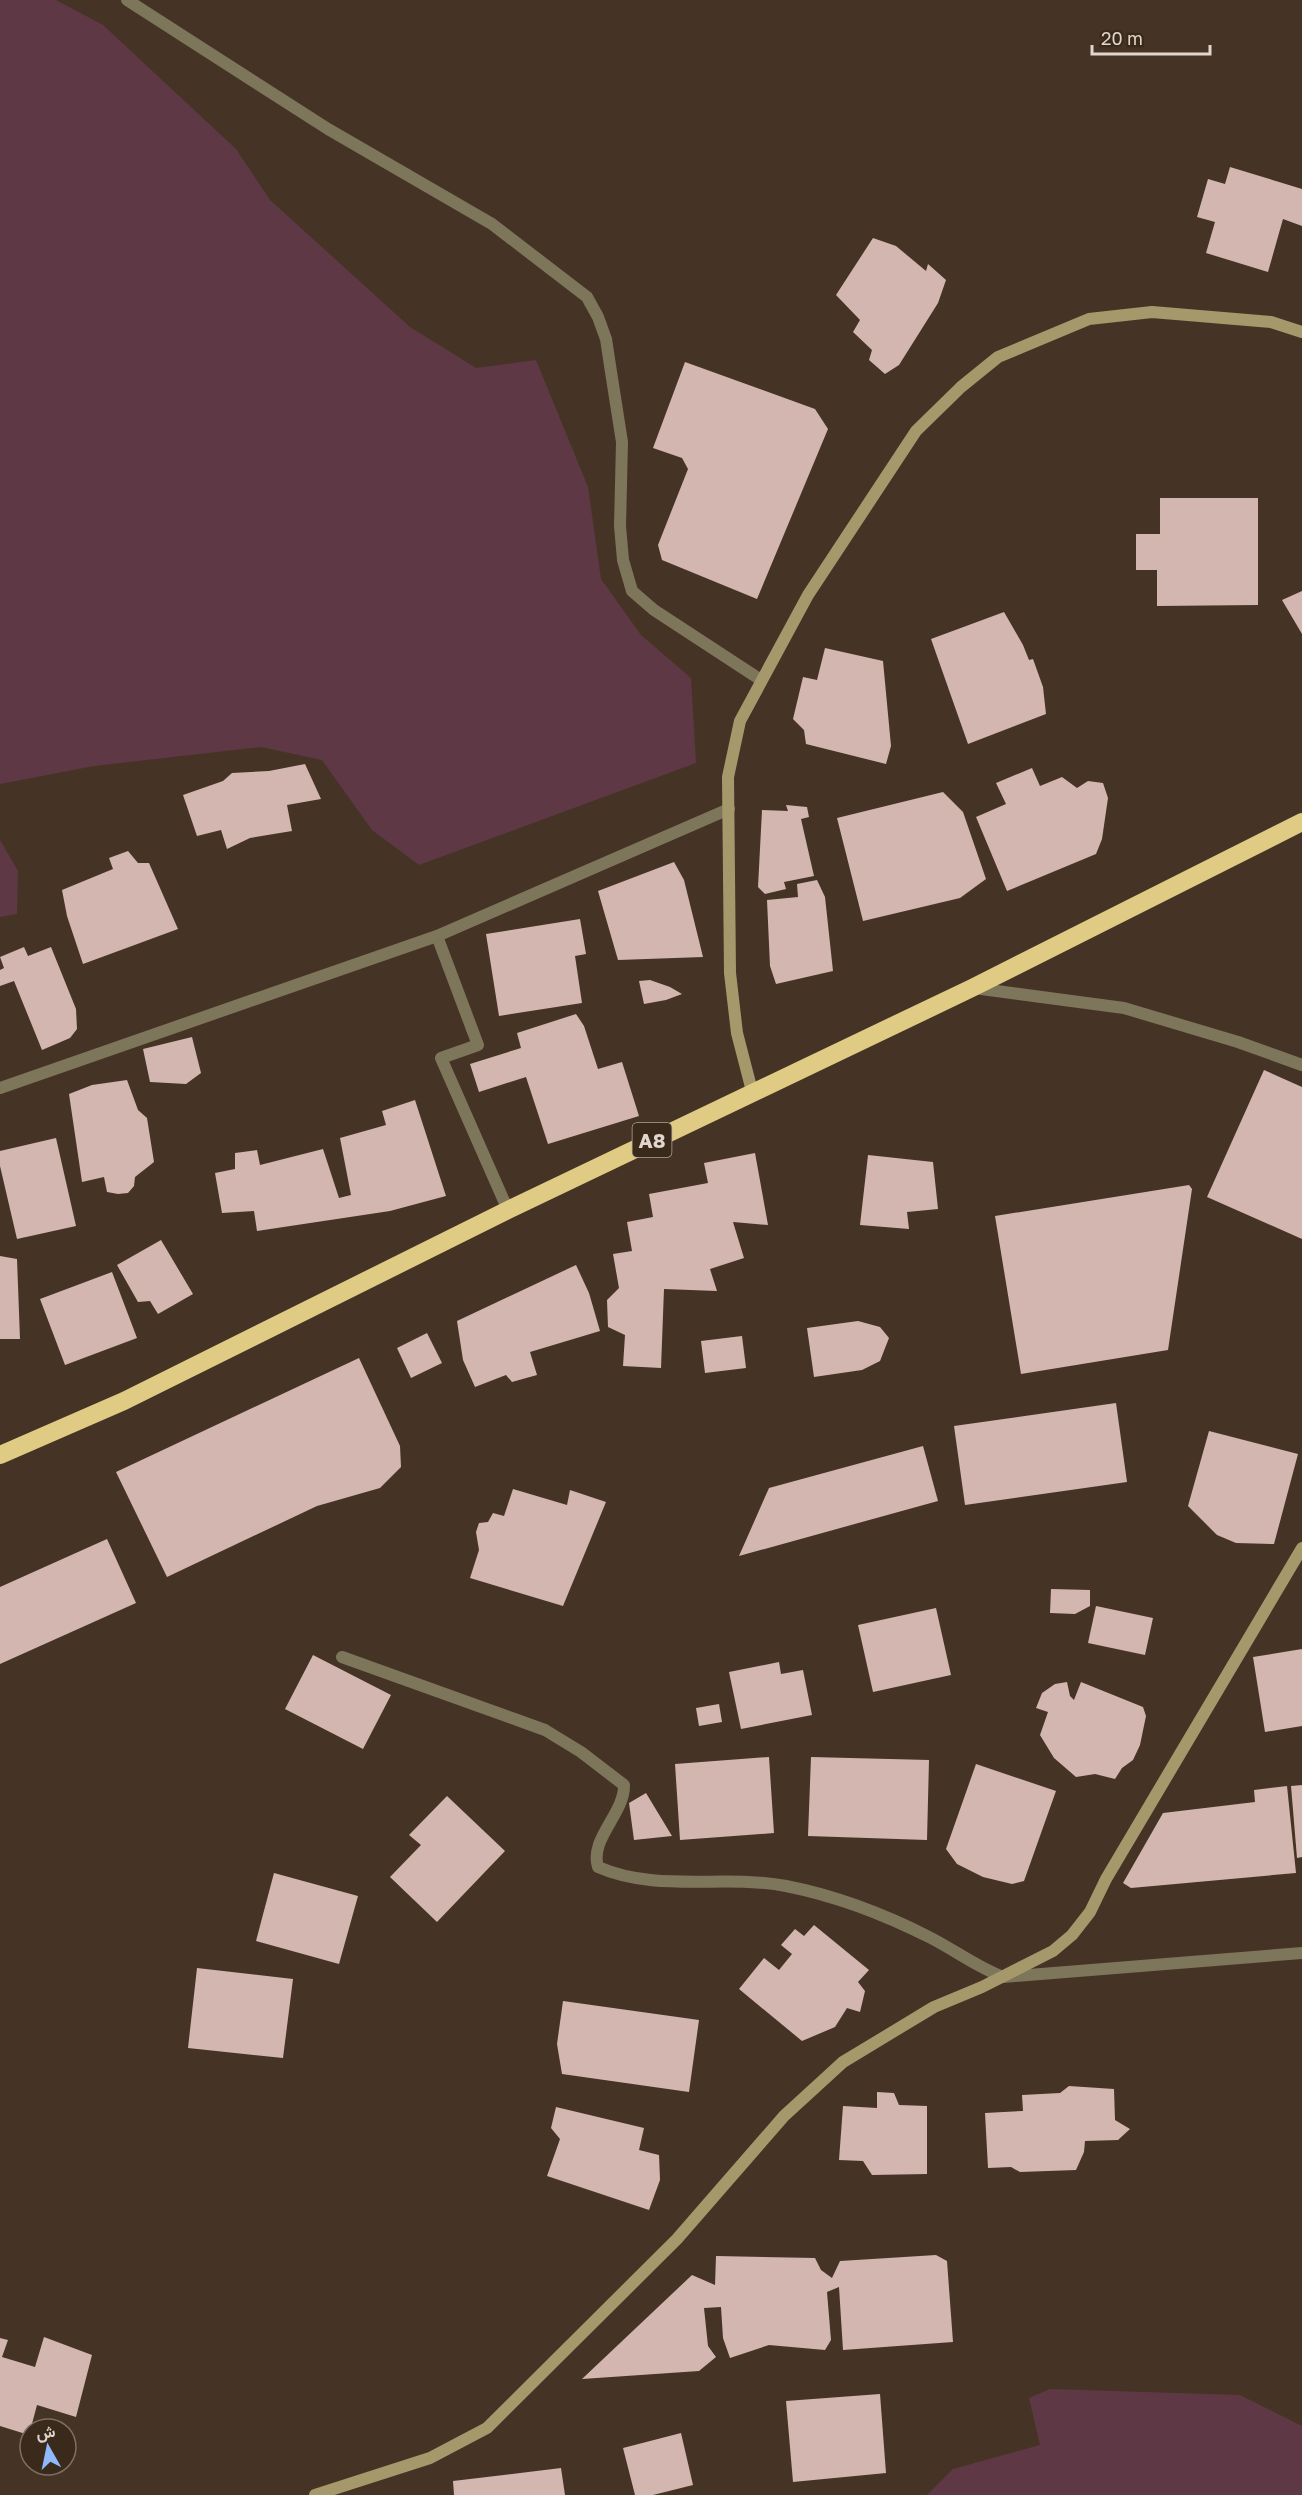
<svg xmlns="http://www.w3.org/2000/svg" width="1302" height="2495" viewBox="0 0 1302 2495" font-family="'Golos Text',Vazirmatn,sans-serif">
<rect width="100%" height="100%" fill="#453425"/>
<!-- green -->
<path fill="#5f3845" d="M0,0H56L103,25L236,149L270,200L410,327L476,368L536,360L588,487L601,579L641,635L691,678L696,763L419,865L372,830L322,760L261,747L94,766L0,784Z
M0,840L18,871L17,914L0,917Z
M1050,2389L1240,2395L1302,2426V2495H927L953,2469L1040,2445L1029,2398Z"/>
<!-- building -->
<path fill="#d3b6b0" d="M1230,167L1302,189V226L1283,219L1268,272L1206,253L1215,222L1197,217L1208,179L1225,184Z
M873,238L896,246L926,271L928,264L946,280L938,303L899,365L885,374L869,360L872,350L853,332L860,320L836,295Z
M685,362L815,409L828,429L757,599L662,560L658,545L688,469L682,458L653,448Z
M1160,498H1258V605L1157,606V570H1136V534H1160Z
M1302,591V634L1282,600Z
M1004,612L1023,645L1029,660L1033,659L1043,687L1046,714L968,744L931,639Z
M825,648L883,661L891,746L886,764L806,744L804,730L793,719L803,677L817,680Z
M305,764L321,799L287,805L292,831L250,838L227,849L221,830L197,836L183,795L223,781L232,773L269,771Z
M1032,768L1040,786L1062,777L1077,788L1088,781L1103,783L1108,798L1102,839L1096,854L1007,891L976,817L1006,804L996,783Z
M943,792L963,812L986,879L960,898L863,921L837,818Z
M786,805L807,807L809,817L801,819L814,876L784,882L786,889L765,894L758,887L762,810L788,811Z
M128,851L138,863H149L178,929L83,964L67,916L62,890L113,869L109,858Z
M674,862L684,880L703,957L618,960L598,891Z
M817,880L825,897L833,971L776,984L770,966L767,900L798,897L797,884Z
M580,919L586,954L575,956L582,1003L499,1016L486,934Z
M24,947L28,956L51,947L76,1009L77,1029L70,1038L42,1050L14,981L0,986V970L4,968L0,957Z
M650,980L670,987L682,994L666,1000L644,1004L639,981Z
M576,1014L584,1026L598,1069L622,1062L639,1116L548,1144L526,1077L479,1092L470,1064L521,1048L517,1033Z
M192,1037L201,1073L186,1084L150,1082L143,1049Z
M1264,1070L1302,1087V1239L1207,1197Z
M127,1080L138,1110L147,1118L154,1162L135,1177L134,1186L128,1193L118,1194L107,1192L104,1177L82,1182L69,1094L92,1085Z
M415,1100L446,1196L390,1211L257,1231L254,1211L222,1213L215,1173L235,1169V1153L257,1150L260,1165L323,1149L339,1198L351,1195L340,1138L386,1125L382,1111Z
M56,1138L76,1226L17,1239L0,1166V1151Z
M755,1153L768,1225L733,1222L744,1258L710,1269L717,1291L664,1289L661,1368L623,1366L625,1335L608,1327L607,1300L619,1288L613,1254L632,1251L627,1222L653,1217L649,1194L708,1183L704,1163Z
M868,1155L933,1162L938,1209L907,1212L909,1229L860,1225Z
M1189,1185L1192,1189L1168,1350L1021,1374L995,1216Z
M161,1240L193,1294L158,1314L150,1301L138,1302L117,1265Z
M0,1256L17,1259L20,1339H0Z
M576,1265L589,1293L600,1331L530,1352L537,1375L512,1382L506,1375L475,1387L463,1360L457,1321Z
M112,1272L137,1338L65,1365L40,1299Z
M858,1321L880,1327L889,1338L880,1361L862,1370L814,1377L807,1328Z
M427,1333L442,1363L411,1378L397,1348Z
M742,1336L746,1368L705,1373L701,1341Z
M359,1358L400,1446L401,1467L380,1488L317,1506L167,1577L116,1472Z
M1116,1403L1127,1482L965,1505L954,1426Z
M1209,1431L1298,1454L1274,1544L1236,1543L1217,1535L1188,1506Z
M923,1446L938,1501L739,1556L769,1488Z
M513,1489L567,1505L570,1490L606,1502L563,1606L470,1578L479,1550L476,1532L479,1523L488,1522L493,1513L504,1516Z
M107,1539L136,1603L0,1664V1587Z
M1051,1589L1090,1590V1606L1075,1614L1050,1613Z
M1096,1606L1153,1618L1145,1655L1088,1643Z
M936,1608L951,1675L873,1692L858,1625Z
M1302,1649V1726L1265,1732L1253,1657Z
M313,1655L391,1695L363,1749L285,1709Z
M779,1662L781,1674L803,1670L812,1715L741,1729L729,1672Z
M1067,1682L1070,1696L1074,1700L1081,1682L1143,1707L1146,1716L1140,1745L1133,1760L1122,1768L1115,1779L1095,1774L1076,1777L1054,1758L1040,1735L1048,1712L1036,1708L1042,1693L1055,1684Z
M719,1704L722,1722L699,1726L696,1708Z
M769,1757L774,1833L680,1840L675,1764Z
M811,1757L929,1760L927,1840L808,1836Z
M976,1764L1056,1791L1024,1881L1012,1884L983,1877L957,1864L946,1849Z
M1302,1785V1857L1297,1858L1291,1786Z
M1287,1786L1296,1873L1131,1888L1123,1883L1163,1813L1255,1802L1254,1790Z
M646,1793L672,1836L634,1840L629,1803Z
M447,1796L505,1851L437,1922L390,1877L421,1845L409,1835Z
M274,1873L358,1896L339,1964L256,1941Z
M814,1925L869,1970L858,1982L865,1991L860,2012L847,2008L835,2027L802,2041L739,1989L764,1958L779,1970L792,1954L781,1945L795,1929L804,1936Z
M197,1968L293,1979L283,2058L188,2048Z
M563,2001L699,2020L689,2092L562,2074L557,2044Z
M1069,2086L1114,2089L1115,2120L1130,2129L1118,2140L1085,2141L1084,2152L1076,2170L1020,2172L1011,2167L988,2168L985,2113L1023,2111L1022,2095L1060,2093Z
M877,2092L894,2093L899,2105L927,2106V2174L872,2175L863,2161L839,2160L843,2106L877,2108Z
M556,2107L644,2128L639,2150L659,2155L660,2180L649,2210L547,2176L560,2139L551,2128Z
M936,2255L947,2261L953,2342L843,2350L839,2287L827,2292L831,2340L825,2350L769,2345L730,2358L723,2338L721,2307L704,2308L708,2346L716,2357L699,2371L582,2379L692,2275L715,2285L716,2256L815,2258L821,2270L832,2278L840,2261Z
M44,2337L92,2355L76,2417L37,2405L29,2435L0,2426V2338L8,2340L2,2357L35,2367Z
M880,2394L886,2473L793,2482L786,2401Z
M681,2433L693,2485L653,2495H635L623,2448Z
M561,2468L565,2495H454L453,2481Z"/>
<g fill="none" stroke-linecap="round" stroke-linejoin="round">
<!-- lane -->
<path stroke="#7e765a" stroke-width="12" d="M437,936L478,1045L441,1058L508,1210"/>
<!-- street -->
<path stroke="#7e765a" stroke-width="12" d="M127,0L328,129L492,224L587,297L598,317L606,339L611,372L622,442L620,526L623,560L632,591L654,610L761,680
M974,988L1124,1008L1238,1042L1302,1065
M0,1088L437,936L729,809
M342,1657L545,1730L581,1752L624,1785C625,1813 589,1839 598,1867C657,1893 725,1874 786,1886C837,1896 886,1915 931,1938C956,1951 977,1967 1003,1977L1302,1953"/>
<!-- secondary -->
<path stroke="#a5996c" stroke-width="12" d="M752,1091L737,1033L730,973L728,777L740,721L808,595L916,431L961,387L998,357L1089,319L1152,312L1271,322L1302,332
M315,2495L430,2458L487,2428L677,2239L784,2116L843,2062L934,2007L982,1987L1053,1951L1072,1935L1090,1912L1106,1879L1302,1548"/>
<!-- highway -->
<path stroke="#dfcb84" stroke-width="18" d="M0,1455L124,1401L508,1210L972,988L1302,822"/>
</g>
<g text-anchor="middle" dominant-baseline="central" stroke-width="6" stroke-linejoin="round" paint-order="stroke">
<!-- shield labels -->
<rect fill="#3a2a1b" stroke="#afa298" stroke-width="1.5" x="632.5" y="1123" width="39" height="34" rx="4.5"/>
<g font-size="20" font-weight="bold" fill="#e1d6cd">
<text x="652" y="1140">A8</text>
</g>
</g>
<!-- north arrow -->
<g transform="translate(48 2447) rotate(351)"><circle r="28" fill="#3a2a1b" stroke="#7d6f62" stroke-width="1.5"/>
<path d="M0-4.5L10 22L0 15L-10 22Z" fill="#90b8fd"/>
<text y="-9" font-size="16" font-weight="bold" text-anchor="middle" fill="#e1d6cd">ش</text>
</g>
<!-- scale -->
<path d="M1092 45v9h118v-9" fill="none" stroke="#e1d6cd" stroke-width="3"/>
<text x="1101" y="45" font-size="18" fill="#e1d6cd" stroke="#3a2a1b" stroke-width="4.5" paint-order="stroke">20 m</text>
</svg>
